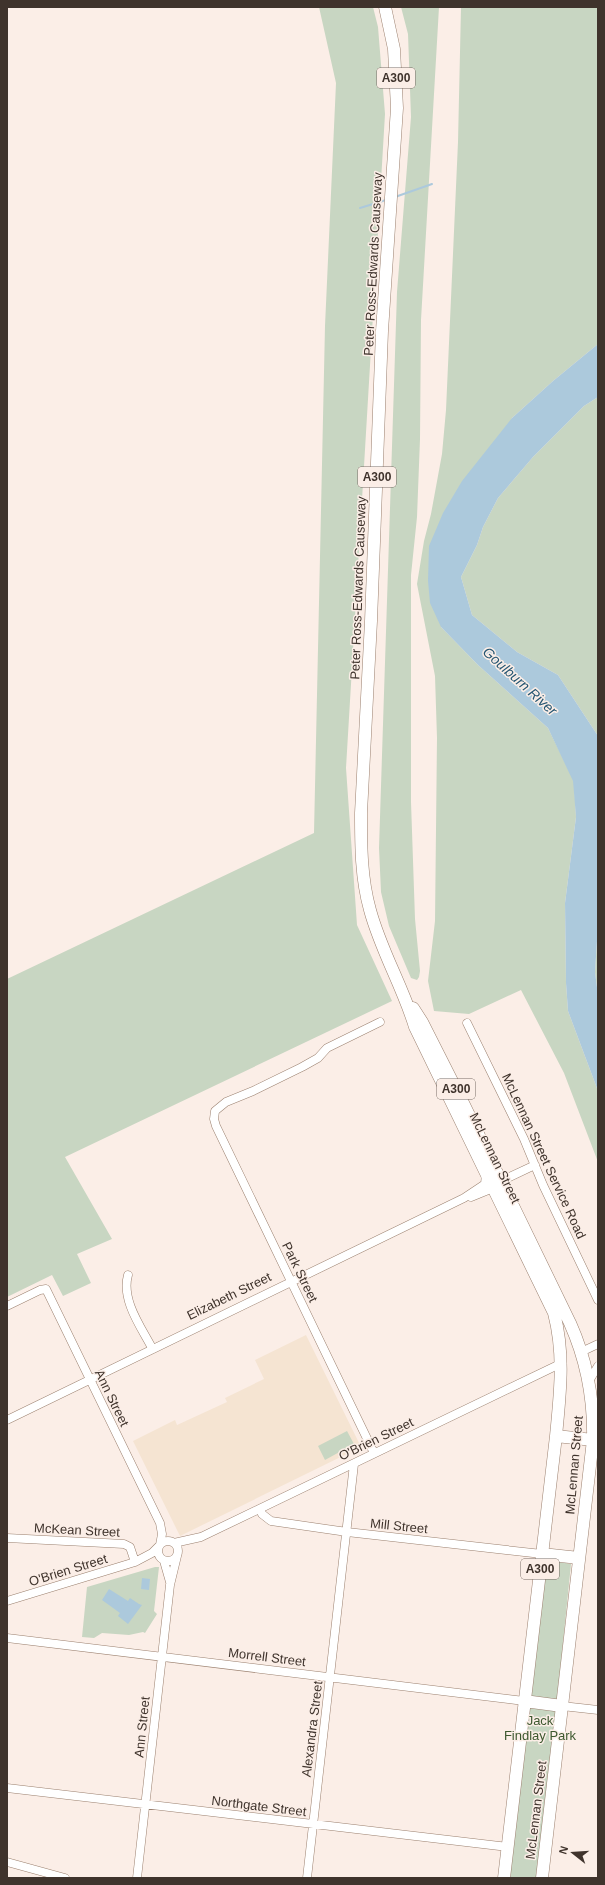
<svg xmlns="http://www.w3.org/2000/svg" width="605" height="1885" viewBox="0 0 605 1885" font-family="Helvetica,sans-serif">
<rect width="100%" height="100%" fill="#fbeee7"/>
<!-- education -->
<path fill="#f5e4d2" d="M306,1335L361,1447L180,1536L133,1441L175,1420L177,1425L227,1402L225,1398L264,1379L255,1360Z"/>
<!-- green -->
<path fill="#c8d6c2" d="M319,7H373L378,27L385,114L346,768L357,925L392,1001L65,1157L112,1239L77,1254L91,1283L63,1296L52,1275L7,1297V979L314,833L325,326L336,83Z
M401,7H439L421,320L420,439L417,517L411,575V802L415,919L420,971L419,977L417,980L411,978L389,926L381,892L379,848L397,292L411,117L408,34Z
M461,7H598V344L553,381L512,418L441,627L478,665L548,728L574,781L576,817L565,903L566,983L568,1011L598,1091V1162L564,1073L521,990L469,1014L434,1011L428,981L435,921L437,738L435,676L417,584L424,541L431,514L442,454L446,410L458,142Z
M598,397V736L558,675L517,652L472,615L461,577L477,545L483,527L498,498L533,457L584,406Z
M598,926V995L595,972Z
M347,1431L354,1444L325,1460L318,1446Z
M547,1560L571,1564L557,1702L531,1697Z
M155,1567H159L154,1611L157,1614L145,1633L143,1632L129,1635L102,1633L94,1638L82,1637L87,1587Z
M528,1705L557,1710L536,1878H509Z"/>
<!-- water -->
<path fill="#acc9dc" d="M598,344V397L584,406L533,457L498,498L483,527L477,545L461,577L472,615L517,652L558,675L598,736V926L595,972L598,995V1091L568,1011L566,983L565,903L576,817L573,781L548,728L478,665L441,627L430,603L428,581L429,546L443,513L462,481L512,418L553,381Z
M142,1578L150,1579L149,1590L141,1589Z
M109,1589L128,1601L130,1598L139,1604L142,1605L128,1624L118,1616L120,1613L102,1600Z"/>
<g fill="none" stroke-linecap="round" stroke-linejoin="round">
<!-- stream -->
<path stroke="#acc9dc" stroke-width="2" d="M395,197L432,184
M360,208L386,200"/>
<!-- minor casing -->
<g stroke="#9b806f" stroke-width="9">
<path id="minor" d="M467,1023L524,1139L543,1185L598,1300
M501,1181L535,1165
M471,1197L493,1188
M128,1275C121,1300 141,1327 152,1348
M7,1306L40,1290L46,1289L160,1523L162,1534L160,1545
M581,1352L598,1344
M589,1381L598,1366
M7,1420L464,1198L485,1184L486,1174
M374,1453L216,1126L214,1119L215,1111L226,1102L253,1091L302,1067L318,1058L327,1048L380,1022
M260,1509L262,1514L271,1521L347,1532L542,1554
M7,1538L124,1544L130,1547L135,1562
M158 1551a10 10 0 1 1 20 0a10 10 0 1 1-20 0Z
M174,1543L201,1537L562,1363
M164,1561L170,1582
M7,1601L135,1562L152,1553L159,1546
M7,1638L524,1701
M562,1706L598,1710
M7,1788L508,1847
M7,1862L65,1878
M137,1878L170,1585L177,1556
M307,1878L354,1464"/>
</g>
<!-- highway casing -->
<g stroke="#9b806f" stroke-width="13">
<path id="highway" d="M385,7L394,49L397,108L382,331L371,621L361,813C361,846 361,878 370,910C381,951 403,987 415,1027L554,1313C565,1355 560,1394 556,1436L504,1878
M413,1008L422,1022L464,1105L570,1323C587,1361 594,1399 593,1440L542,1878
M556,1436L593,1440
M542,1554L579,1558
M524,1701L562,1706"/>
</g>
<!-- minor -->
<use href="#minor" stroke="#fff" stroke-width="8"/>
<!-- highway -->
<use href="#highway" stroke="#fff" stroke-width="12"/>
</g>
<g text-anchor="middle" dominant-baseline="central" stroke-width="3" stroke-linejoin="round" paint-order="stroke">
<!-- shield labels -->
<g fill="#fbeee7" stroke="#776b64" stroke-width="1">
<rect x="377" y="68" width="38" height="20" rx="3"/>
<rect x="358" y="467" width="38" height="20" rx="3"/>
<rect x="437" y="1079" width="38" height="20" rx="3"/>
<rect x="521" y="1559" width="38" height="20" rx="3"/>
</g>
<g font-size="12" font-weight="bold" fill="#3f332c">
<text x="396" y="78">A300</text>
<text x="377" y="477">A300</text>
<text x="456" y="1089">A300</text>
<text x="540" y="1569">A300</text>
</g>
<!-- street labels -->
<g font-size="13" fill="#3f332c" stroke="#fbeee7">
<text transform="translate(373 264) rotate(-87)">Peter Ross-Edwards Causeway</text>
<text transform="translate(358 588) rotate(-88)">Peter Ross-Edwards Causeway</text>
<text transform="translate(544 1156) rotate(65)">McLennan Street Service Road</text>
<text transform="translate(495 1158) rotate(64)">McLennan Street</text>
<text transform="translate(300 1272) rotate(64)">Park Street</text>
<text transform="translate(229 1296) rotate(-26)">Elizabeth Street</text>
<text transform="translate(112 1398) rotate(64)">Ann Street</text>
<text transform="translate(376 1439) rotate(-26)">O'Brien Street</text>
<text transform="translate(574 1465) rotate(-85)">McLennan Street</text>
<text transform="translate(399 1526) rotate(6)">Mill Street</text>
<text transform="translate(77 1530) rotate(3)">McKean Street</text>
<text transform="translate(68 1570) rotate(-17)">O'Brien Street</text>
<text transform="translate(267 1657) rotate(7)">Morrell Street</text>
<text transform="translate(142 1727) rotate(-84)">Ann Street</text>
<text transform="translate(312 1729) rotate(-83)">Alexandra Street</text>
<text transform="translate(259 1806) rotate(7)">Northgate Street</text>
<text transform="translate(536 1810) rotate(-83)">McLennan Street</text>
</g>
<!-- park labels -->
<g font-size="13" fill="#3d582f" stroke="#fbeee7">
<text x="540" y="1720">Jack<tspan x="540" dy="15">Findlay Park</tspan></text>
</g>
<!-- water labels -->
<g font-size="14" font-style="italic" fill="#255673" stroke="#fbeee7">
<text transform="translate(520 681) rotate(42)">Goulburn River</text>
</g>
</g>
<!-- border -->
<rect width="605" height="1885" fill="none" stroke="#3f332c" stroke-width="16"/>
<!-- north arrow -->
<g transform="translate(573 1853) rotate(287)" stroke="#fbeee7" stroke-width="3" paint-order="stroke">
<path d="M0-3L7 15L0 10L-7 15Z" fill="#3f332c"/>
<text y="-6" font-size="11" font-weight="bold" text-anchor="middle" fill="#3f332c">N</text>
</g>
</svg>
